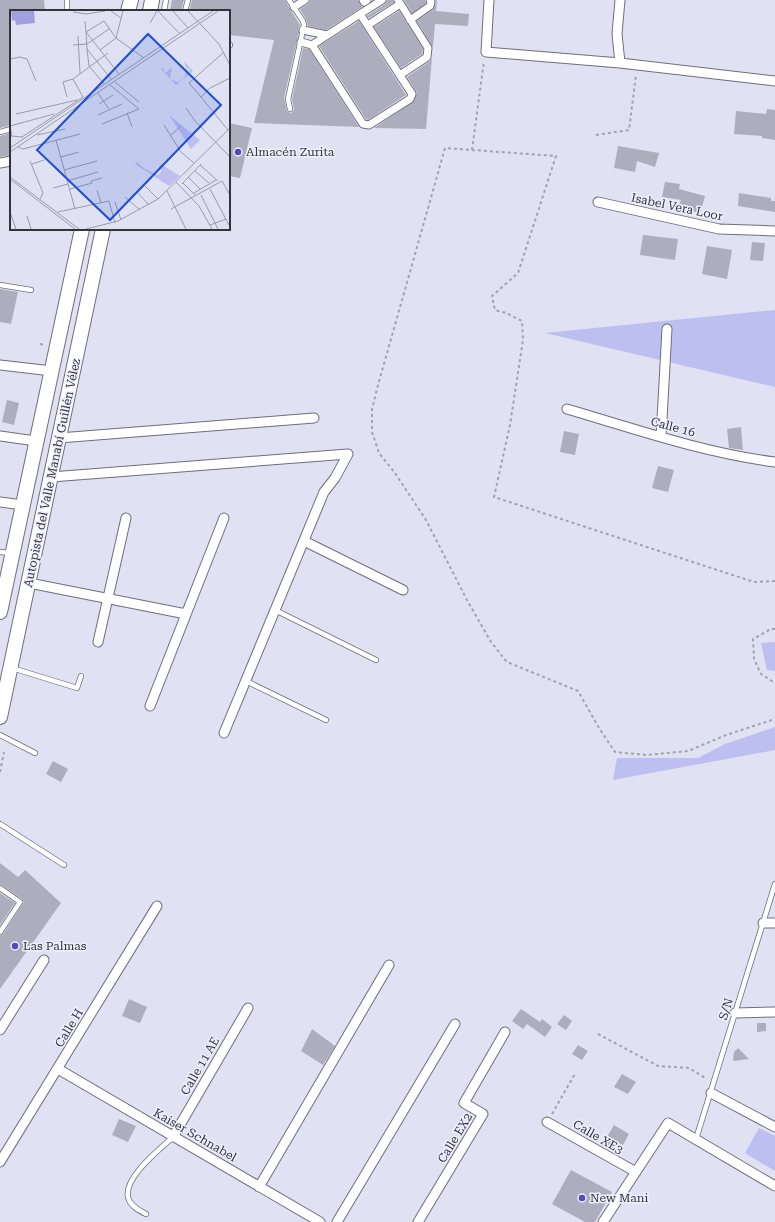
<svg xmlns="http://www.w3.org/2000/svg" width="775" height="1222" viewBox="0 0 775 1222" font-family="'Roboto Serif',serif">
<rect width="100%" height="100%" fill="#e0e1f2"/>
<!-- green -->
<path fill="#bdbff0" d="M775,310V387L545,333Z
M775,642V671L767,670L761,643Z
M775,727V750L613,780L617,758H698L725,744Z
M759,1128L775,1136V1171L745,1153Z"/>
<!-- building -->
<path fill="#adaebd" d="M0,0H44L45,11H11V125L0,128Z
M172,0H184L181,11H170Z
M192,0H285L290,9L300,25L298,29L299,32L284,98L287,111L291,113L294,110L292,99L303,48L309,49L359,127L254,123L274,40L229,35V11H189Z
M310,0H358L360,4L362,7L326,30L308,26L306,19L300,9L308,4Z
M387,0H393L394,2L369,18L367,16L385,4Z
M404,0H425L426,3L412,13Z
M436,0H437L436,11L469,14L468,26L435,24L433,47L417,21L433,10L436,3Z
M399,11L423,49L422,54L401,68L374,27Z
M359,21L406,95L368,120L366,119L319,46Z
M432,58L426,129L374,128L414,101L417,93L407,77L430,61Z
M767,109L775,110V140L762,138V136L734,134L736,111L766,114Z
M229,123L252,128L240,178L229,176Z
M11,133V155L0,157V136Z
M618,146L659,153L655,167L637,161L635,172L614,168Z
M665,182L680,184L679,189L705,196L700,214L679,205L681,200L662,197Z
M739,193L771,198V201H775V212L738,206Z
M643,235L678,239L675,260L640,255Z
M752,242L765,243L763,261L750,260Z
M707,246L732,250L727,279L702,274Z
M0,289L18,292L11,324L0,322Z
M7,400L19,403L14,425L2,422Z
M741,427L743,450L729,448L727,429Z
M564,431L579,434L575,455L560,452Z
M658,466L674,470L668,492L652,488Z
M53,761L68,769L61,782L46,774Z
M0,863L18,877L25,870L61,903L0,989V936L3,934L24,902L22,899L0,884Z
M0,893L15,903L0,925Z
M129,999L147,1007L140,1023L122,1016Z
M521,1009L540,1022L542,1019L552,1027L545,1037L527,1024L523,1029L512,1021Z
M564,1015L572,1021L566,1030L557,1024Z
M757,1023H766V1031L757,1032Z
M312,1029L335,1046L323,1065L301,1051Z
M578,1045L588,1051L582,1060L572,1054Z
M738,1048L749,1059L733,1061L734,1052Z
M622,1074L636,1082L628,1094L614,1087Z
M119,1119L136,1126L128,1142L112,1135Z
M614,1125L629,1134L623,1145L617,1142L613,1148L604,1142Z
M571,1170L612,1192L595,1222H585L552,1204Z"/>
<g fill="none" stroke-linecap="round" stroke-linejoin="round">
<!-- service casing -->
<g stroke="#6e6e7c" stroke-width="6">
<path id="service" d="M67,0V11
M289,0L303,21L304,25L288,99L290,109
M164,11L166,0
M185,11L188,0
M229,45H230
M0,132L11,129
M0,285L31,290
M0,552L10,553
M275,610L376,660
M12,668L77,688L81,676
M246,681L326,720
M0,735L35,753
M0,824L64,865
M0,888L20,902L0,932
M696,1139L775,884
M146,1214C140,1211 132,1207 129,1200C120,1180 160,1149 173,1137"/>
</g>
<!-- pedestrian casing -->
<g stroke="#6e6e7c" stroke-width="9">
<path id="pedestrian" d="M363,0L364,2L367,0
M398,0L428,48L427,57L400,75
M294,7L305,0
M410,20L430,6L431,2L430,0
M368,25L400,4
M303,30L327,35
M301,42L312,45L363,124L369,125L410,99L412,94L360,14L382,0
M312,45L360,14"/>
</g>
<!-- minor casing -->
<g stroke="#6e6e7c" stroke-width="11">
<path id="minor" d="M489,0L486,52L620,63
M620,0L617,34L620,63L775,81
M0,163L11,161
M598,202L719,229L775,231
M0,365L52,371
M567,409C635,429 704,453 775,462
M0,436L36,441
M661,437L667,329
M59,438L314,418
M51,477L348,454L335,478L324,492L224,733
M0,502L23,505
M304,541L403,590
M29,583L186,614
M98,642L126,518
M150,706L224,518
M763,923H775
M735,1013L775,1012
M0,1030L44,960
M58,1069L320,1222
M711,1093L775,1127
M547,1122L636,1172
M173,1137L248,1008
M0,1162L157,906
M259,1187L389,965
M337,1222L455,1024
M418,1222L483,1114L464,1103L505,1032
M603,1222L668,1123L775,1186"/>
</g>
<!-- primary casing -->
<g stroke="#6e6e7c" stroke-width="16">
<path id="primary" d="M128,11L131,0
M150,11L152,0
M0,612L82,229
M0,717L103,229"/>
</g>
<!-- path -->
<path stroke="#a1a2af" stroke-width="2" stroke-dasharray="3 3" stroke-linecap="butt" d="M596,135L629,130L636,75
M472,150L484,61
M40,344L46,345
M775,581L754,582L494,497L510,425L523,340L522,321L506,313L495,310L492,296L518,273L556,156L445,148L378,385L372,409V432L379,453L395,473L426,520L467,600L491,642L507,662L578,691L599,728L615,752L647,755L688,751L726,735L775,719
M775,629H771L753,639L754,659L761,674L775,683
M0,772L4,752
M598,1034L658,1066L689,1068L707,1079
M552,1114L576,1072"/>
<!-- service -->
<use href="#service" stroke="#fff" stroke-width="4.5"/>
<!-- pedestrian -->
<use href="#pedestrian" stroke="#fff" stroke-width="7"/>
<!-- minor -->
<use href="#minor" stroke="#fff" stroke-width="9"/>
<!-- primary -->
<use href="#primary" stroke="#fff" stroke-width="14"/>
</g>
<!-- markers -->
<g fill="#5647bf" stroke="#eeefff" stroke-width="1.5">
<circle cx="238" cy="152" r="4"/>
<circle cx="15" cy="946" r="4"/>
<circle cx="582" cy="1198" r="4"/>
</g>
<g text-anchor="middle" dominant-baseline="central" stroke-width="3" stroke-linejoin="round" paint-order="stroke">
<!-- poi labels -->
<g font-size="12" fill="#333339" stroke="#eeefff" text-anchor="start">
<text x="246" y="152">Almacén Zurita</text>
<text x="23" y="946">Las Palmas</text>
<text x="590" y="1198">New Mani</text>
</g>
<!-- street labels -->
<g font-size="12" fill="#333339" stroke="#eeefff">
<text transform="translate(677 207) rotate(12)">Isabel Vera Loor</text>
<text transform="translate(673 427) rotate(15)">Calle 16</text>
<text transform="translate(52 473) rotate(-78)">Autopista del Valle Manabí Guillén Vélez</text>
<text transform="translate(726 1009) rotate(-73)">S/N</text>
<text transform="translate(69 1028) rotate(-59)">Calle H</text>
<text transform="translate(200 1066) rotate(-60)">Calle 11 AE</text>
<text transform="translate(195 1135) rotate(30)">Kaiser Schnabel</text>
<text transform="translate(598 1137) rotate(30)">Calle XE3</text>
<text transform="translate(455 1138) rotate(-59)">Calle EX2</text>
</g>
</g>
<!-- overview -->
<g transform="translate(10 10)">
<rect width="220" height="220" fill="#e0e1f2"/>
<path d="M174,51L183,61L166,75L151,59L153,57L155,63L162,57L160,69L168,72L174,68L177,59L179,63L180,59L176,58ZM159,105L190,130L181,139ZM127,152L135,159L148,165L152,161L149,157L151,154L170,166L159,176L125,154Z" fill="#bdbff0"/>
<path d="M1,1H24L25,13L6,15L5,10L2,11Z" fill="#9fa0e0"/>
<path fill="none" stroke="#9b9ba8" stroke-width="1" d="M101,1L111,8M113,1L106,28L134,48M148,1L169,23M163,1L178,18M178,1L209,34L220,55M63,2L76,4L95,1M75,11L76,22L109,64M140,13L147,1M68,26L70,63M63,35L77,34L99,19M77,39L79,56L94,74M90,40L106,28L94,11L76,22L77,39L101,69M0,49L10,47L17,49L26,71M63,69L73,87M105,72L129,92M88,83L99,99M57,87L53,72L63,69L98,43M191,87L179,73L214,42M89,94L103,85M176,98L185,111L220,147M117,103L122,117M6,104L67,90M88,105L112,94M92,114L129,99L100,75M154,115L171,142L184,153M218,120L191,87L200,78L220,68M27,125L55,119M0,126L13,127M2,126L0,116L44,104M160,126L171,116M12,127L73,87M46,130L65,199M8,137L13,139L70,124M0,138L203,1M0,142L208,1M51,147L69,142M20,151L33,183L30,189M22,154L34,150M190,155L208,171M54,160L87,151M185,161L199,173M0,167L69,219M178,167L190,179M0,169L65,219M57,171L88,162M166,172L189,196L202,219M173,173L185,185M172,174L191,154M135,176L148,189M43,178L58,174M60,179L82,173L81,171L92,168M200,179L219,215M87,180L91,193M126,181L139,195M157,181L176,219M184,183L206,170M191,185L208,219M115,187L130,200M105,192L111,210M161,199L212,171L220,185M0,202L6,219M48,202L99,191L105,213M17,206L21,219M200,215L216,209M76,219L108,211L148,189L220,118"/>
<path fill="#1d4ed8" fill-opacity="0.15" stroke="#1d4ed8" stroke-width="2" d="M138,24L211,95L100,210L27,140Z"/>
<rect width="220" height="220" fill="none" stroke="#333339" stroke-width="2"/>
</g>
</svg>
